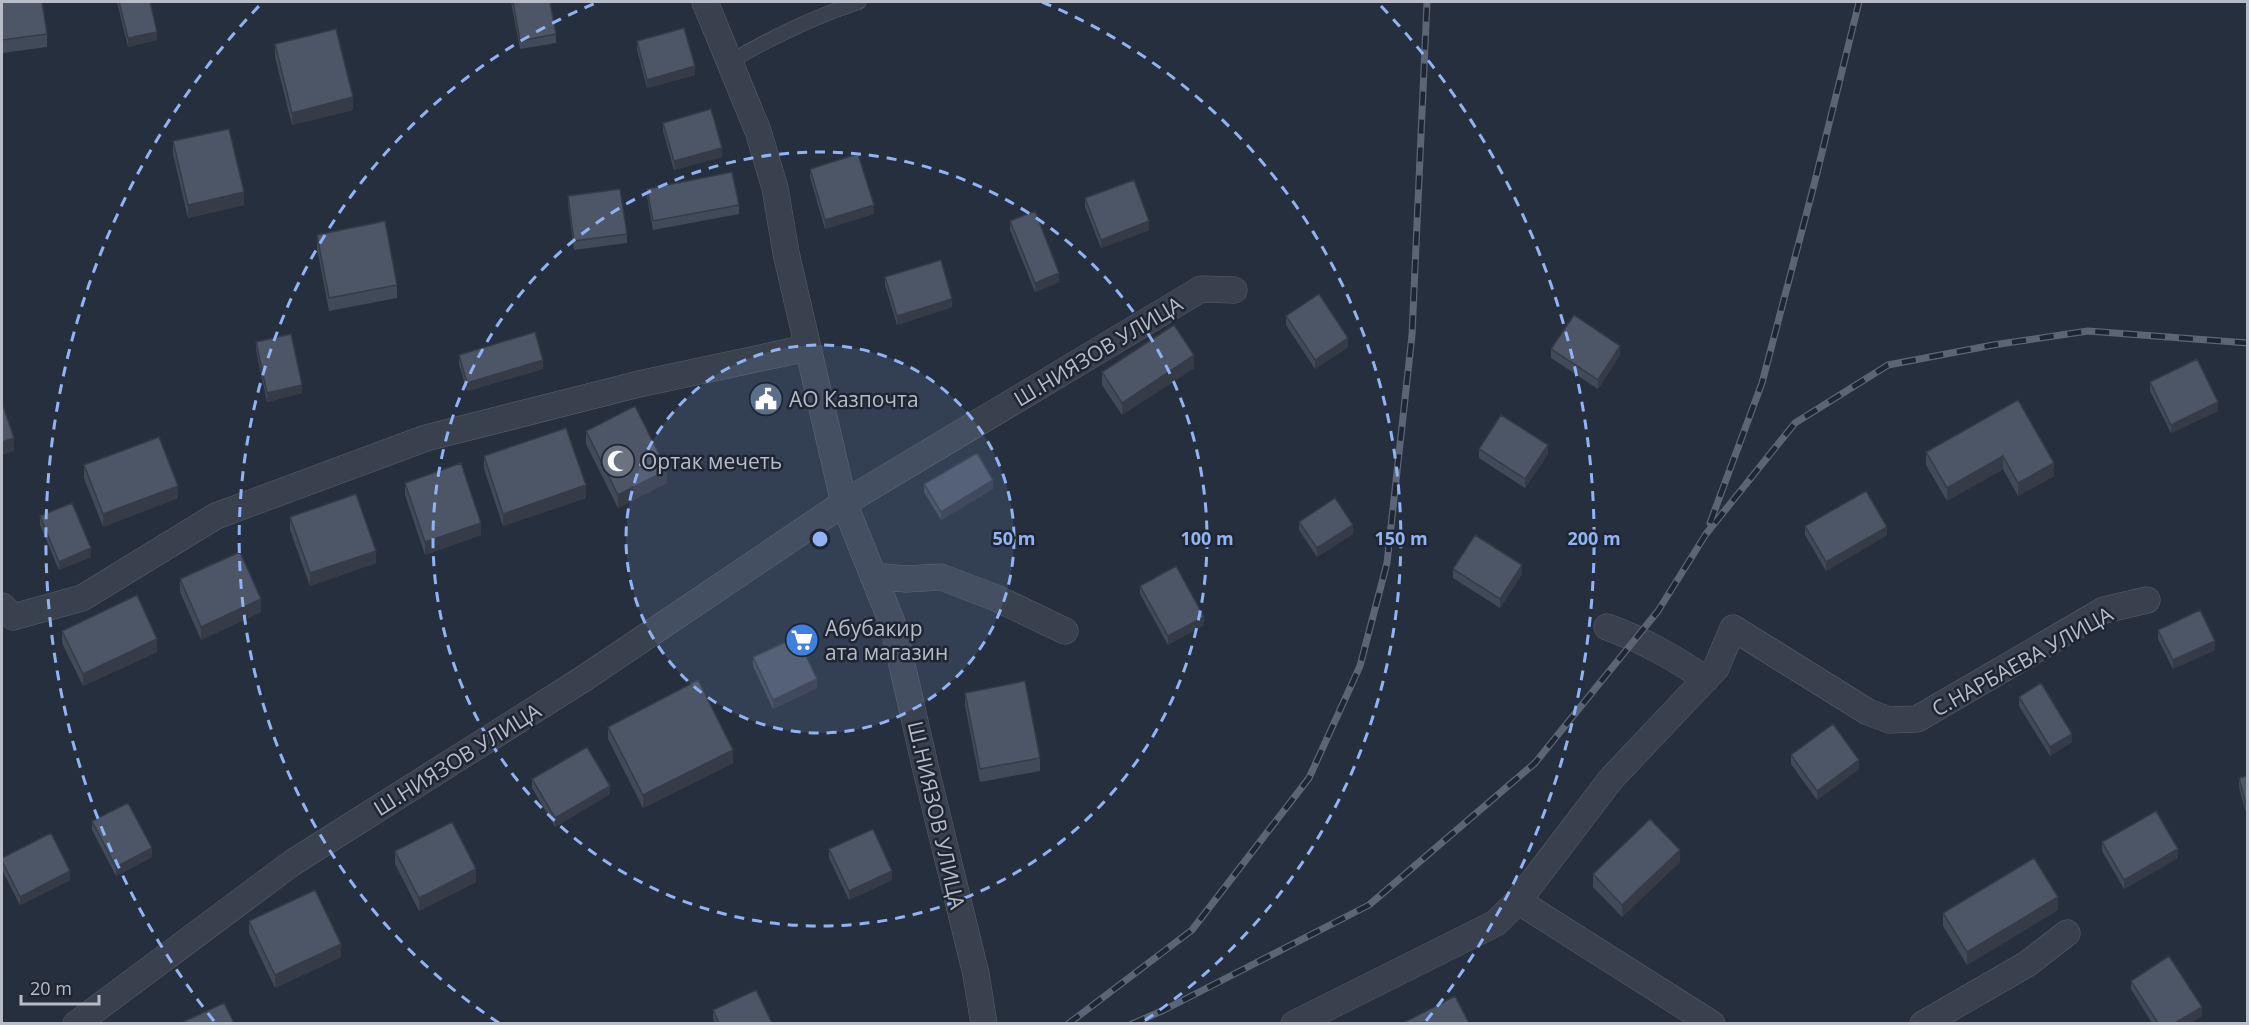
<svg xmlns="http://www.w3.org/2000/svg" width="2249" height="1025" viewBox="0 0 2249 1025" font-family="'Open Sans',sans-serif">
<rect width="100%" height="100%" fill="#262f3e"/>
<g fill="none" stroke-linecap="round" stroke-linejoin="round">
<!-- lane casing -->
<g stroke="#585f6c" stroke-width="15">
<path id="lane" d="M728,63C770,38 813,17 859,2"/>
</g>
<!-- street casing -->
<g stroke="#585f6c" stroke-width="27">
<path id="street" d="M705,2L758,131L775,188L786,253L844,503L893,625L926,770L976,974L984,1024
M873,576L906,579L941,577L996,598L1065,631
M2,606L13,617L82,598L216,516L426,438L639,384L807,348
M1607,627C1644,640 1674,658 1706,679
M1518,901L1712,1024
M76,1024L292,863L583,679L844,503L1201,289L1234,290
M1294,1024L1496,923L1518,901L1611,779L1716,668L1733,628L1868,712L1889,720L1917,719L2104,610L2147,600
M1923,1024L2027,964L2067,933"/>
</g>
<!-- lane -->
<use href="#lane" stroke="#3a414e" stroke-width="14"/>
<!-- street -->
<use href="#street" stroke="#3a414e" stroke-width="26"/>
<!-- rail casing -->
<g stroke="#5c6575" stroke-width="7">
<path id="rail" d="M1710,523L1762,383L1815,181L1859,2
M1068,1024L1192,930L1309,778L1360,666L1387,563L1412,335L1427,2
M1132,1024L1164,1010L1369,905L1535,763L1658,611L1706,534L1795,423L1888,365L1993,345L2088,331L2248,343"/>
</g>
<!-- rail -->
<use href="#rail" stroke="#1f2633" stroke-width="4.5" stroke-dasharray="14" stroke-linecap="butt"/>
</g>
<!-- wall -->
<path fill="#414a59" d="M2,2L47,34V47L2,53Z
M117,2H150L157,40L128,47Z
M511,2H550L556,34V43L520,49Z
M637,41L695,75L647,88L637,50Z
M275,44L353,110L292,125L275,57Z
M663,123L722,157L674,170L663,131Z
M173,141L244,205L188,218L173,154Z
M810,169L874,214L825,229L810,177Z
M647,189L739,205V214L653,230L647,197Z
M568,196L627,234V243L574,250L568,205Z
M1085,198L1149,230L1101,248L1085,207Z
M1010,221L1059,282L1035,292L1010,230Z
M317,235L397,285V298L329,311L317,248Z
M885,277L952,307L897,325L885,285Z
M1286,316L1348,347L1315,369L1286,325Z
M256,342L302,393L267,402L256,350Z
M1551,349L1620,355L1598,389L1551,358Z
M459,355L543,369L467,391L459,364Z
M1194,368L1122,415L1102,385V372Z
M2150,382L2218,411L2171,433L2150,391Z
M2018,400L2054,476L2018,496L2003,469L1947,501L1926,465V452Z
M586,431L667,483L618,508L586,444Z
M1479,449L1548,454L1525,488L1479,458Z
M484,456L586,498L503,526L484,469Z
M84,465L178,498L103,527L84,478Z
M405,483L481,535L425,555L405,495Z
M924,484L993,489L941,520L924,492Z
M40,516L91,557L59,570L40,525Z
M290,517L376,563L310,586L290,530Z
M1299,522L1353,534L1317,557L1299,530Z
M1805,526L1887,535L1826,571L1805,535Z
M1453,569L1522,574L1500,608L1453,578Z
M180,579L261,612L201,640L180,592Z
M1140,586L1204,625L1168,645L1140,594Z
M2158,630L2215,650L2173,669L2158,639Z
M62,631L157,652L83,686L62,643Z
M753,657L817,688L773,709L753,666Z
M965,693L1040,758V771L980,782L965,706Z
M2019,697L2072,742L2050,756L2019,706Z
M608,727L733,763L643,808L608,739Z
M1791,755L1859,769L1817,800L1791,764Z
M2247,776V816L2239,787V778Z
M532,779L610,794L555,827L532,788Z
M92,821L152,857L116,876L92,830Z
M2102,842L2178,858L2124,889L2102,851Z
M829,849L892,880L849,900L829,858Z
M395,851L476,882L419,911L395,864Z
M2,858L70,880L20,905L2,870Z
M1680,862L1622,917L1593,887V874Z
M2058,910L1967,965L1943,926V913Z
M249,921L341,957L275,988L249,933Z
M2131,981L2202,1016L2190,1023H2152L2131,989Z
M713,1010L772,1023H715L713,1019Z"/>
<!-- shaded-wall -->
<path fill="#353c48" d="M157,32V40L128,47V38Z
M695,66V75L647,88V80Z
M353,97V110L292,125V113Z
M722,148V157L674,170V161Z
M244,192V205L188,218V205Z
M874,205V214L825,229V220Z
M1149,221V230L1101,248V240Z
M1059,273V282L1035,292V283Z
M952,299V307L897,325V316Z
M1348,338V347L1315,369V360Z
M1620,346V355L1598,389V380Z
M1194,355V368L1122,415V403Z
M543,360V369L467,391V383Z
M302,385V393L267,402V393Z
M2218,402V411L2171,433V425Z
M14,438V451L2,455V442Z
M1548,445V454L1525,488V479Z
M2003,456V469L1947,501V488Z
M2054,463V476L2018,496V483Z
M667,470V483L618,508V495Z
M993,480V489L941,520V512Z
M586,485V498L503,526V514Z
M178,486V498L103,527V514Z
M481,523V535L425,555V542Z
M1353,525V534L1317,557V548Z
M1887,527V535L1826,571V562Z
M91,548V557L59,570V562Z
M376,551V563L310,586V573Z
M1522,565V574L1500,608V599Z
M261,599V612L201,640V627Z
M1204,617V625L1168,645V636Z
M157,639V652L83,686V674Z
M2215,641V650L2173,669V660Z
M817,679V688L773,709V700Z
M2072,734V742L2050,756V747Z
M733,750V763L643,808V795Z
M1859,760V769L1817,800V791Z
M610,786V794L555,827V818Z
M152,848V857L116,876V867Z
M2178,849V858L2124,889V880Z
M1680,850V862L1622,917V905Z
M476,869V882L419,911V898Z
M70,871V880L20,905V897Z
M892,871V880L849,900V891Z
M2058,897V910L1967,965V952Z
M341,944V957L275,988V975Z
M2202,1007V1016L2190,1023H2175Z"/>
<!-- building -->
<path fill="#4c5667" stroke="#353c48" stroke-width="1.5" d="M2,2H42L47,34L2,40Z
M119,2H150L157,32L128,38Z
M513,2H550L556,34L520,41Z
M684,28L695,66L647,80L637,41Z
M336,29L353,97L292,113L275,44Z
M711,109L722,148L674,161L663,123Z
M229,129L244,192L188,205L173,141Z
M858,154L874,205L825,220L810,169Z
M732,172L739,205L653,221L647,189Z
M1134,180L1149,221L1101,240L1085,198Z
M620,189L627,234L574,241L568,196Z
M1035,211L1059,273L1035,283L1010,221Z
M385,221L397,285L329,298L317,235Z
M941,260L952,299L897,316L885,277Z
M1319,294L1348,338L1315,360L1286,316Z
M1574,315L1620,346L1598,380L1551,349Z
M1174,325L1194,355L1122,403L1102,372Z
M535,332L543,360L467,383L459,355Z
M291,334L302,385L267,393L256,342Z
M2197,359L2218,402L2171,425L2150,382Z
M2018,400L2054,463L2018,483L2003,456L1947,488L1926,452Z
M2,403L14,438L2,442Z
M635,406L667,470L618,495L586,431Z
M1501,415L1548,445L1525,479L1479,449Z
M566,428L586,485L503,514L484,456Z
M159,437L178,486L103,514L84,465Z
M977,453L993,480L941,512L924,484Z
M461,463L481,523L425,542L405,483Z
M1866,491L1887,527L1826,562L1805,526Z
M356,494L376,551L310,573L290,517Z
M1335,498L1353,525L1317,548L1299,522Z
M72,503L91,548L59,562L40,516Z
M1475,535L1522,565L1500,599L1453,569Z
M240,552L261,599L201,627L180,579Z
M1176,566L1204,617L1168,636L1140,586Z
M137,595L157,639L83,674L62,631Z
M2200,610L2215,641L2173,660L2158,630Z
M797,637L817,679L773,700L753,657Z
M698,680L733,750L643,795L608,727Z
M1025,681L1040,758L980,769L965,693Z
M2041,683L2072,734L2050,747L2019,697Z
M1833,724L1859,760L1817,791L1791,755Z
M587,747L610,786L555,818L532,779Z
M2247,776V808L2239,778Z
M128,803L152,848L116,867L92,821Z
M2156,811L2178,849L2124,880L2102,842Z
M1650,819L1680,850L1622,905L1593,874Z
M452,822L476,869L419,898L395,851Z
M873,829L892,871L849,891L829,849Z
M51,833L70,871L20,897L2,861V858Z
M2034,858L2058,897L1967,952L1943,913Z
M315,890L341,944L275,975L249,921Z
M2169,956L2202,1007L2175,1023H2158L2131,981Z
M756,990L772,1023H719L713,1010Z
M1455,996L1469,1023H1403Z
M224,1003L234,1023H181Z"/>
<!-- distance rings -->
<circle cx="820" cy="539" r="194" fill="#92b3f2" fill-opacity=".12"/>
<g fill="none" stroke="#92b3f2" stroke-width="3" stroke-dasharray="10 8">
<circle cx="820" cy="539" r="194"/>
<circle cx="820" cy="539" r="387"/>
<path d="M499 1023A581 581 0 0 1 598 2M1042 2A581 581 0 0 1 1141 1023"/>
<path d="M214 1021A774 774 0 0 1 259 6M1381 6A774 774 0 0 1 1426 1021"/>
</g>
<!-- icons -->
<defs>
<g id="civic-disc" transform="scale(1.725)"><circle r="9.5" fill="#5c6f8a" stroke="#1f2633"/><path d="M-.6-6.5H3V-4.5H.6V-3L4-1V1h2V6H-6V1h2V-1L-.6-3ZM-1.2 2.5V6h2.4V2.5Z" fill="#fff"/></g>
<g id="mosque-disc" transform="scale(1.725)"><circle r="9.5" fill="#6b7280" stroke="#1f2633"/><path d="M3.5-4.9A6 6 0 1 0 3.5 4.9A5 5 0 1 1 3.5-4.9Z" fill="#fff"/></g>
<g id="supermarket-disc" transform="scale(1.725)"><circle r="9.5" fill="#3f7fe0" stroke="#1f2633"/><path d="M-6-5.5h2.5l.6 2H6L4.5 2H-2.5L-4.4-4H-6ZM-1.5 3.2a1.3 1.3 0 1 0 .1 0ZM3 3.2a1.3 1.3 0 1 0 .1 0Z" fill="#fff"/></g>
</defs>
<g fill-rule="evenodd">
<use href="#civic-disc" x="766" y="399"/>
<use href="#mosque-disc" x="618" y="461"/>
<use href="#supermarket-disc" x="802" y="640"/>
</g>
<g text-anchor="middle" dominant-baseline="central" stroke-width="5" stroke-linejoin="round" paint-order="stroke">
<!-- street labels -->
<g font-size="21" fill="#b6bdc9" stroke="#1f2633">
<text transform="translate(1098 351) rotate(-31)">Ш.НИЯЗОВ УЛИЦА</text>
<text transform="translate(2022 661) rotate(-29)">С.НАРБАЕВА УЛИЦА</text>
<text transform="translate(457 759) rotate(-32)">Ш.НИЯЗОВ УЛИЦА</text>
<text transform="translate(937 815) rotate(77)">Ш.НИЯЗОВ УЛИЦА</text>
</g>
<!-- poi labels -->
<g font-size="21" fill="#b6bdc9" stroke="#1f2633" text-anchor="start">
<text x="789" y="399">АО Казпочта</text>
<text x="641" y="461">Ортак мечеть</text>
<text x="825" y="628">Абубакир<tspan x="825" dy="24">ата магазин</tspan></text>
</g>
</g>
<circle cx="820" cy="539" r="9" fill="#92b3f2" stroke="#1f2633" stroke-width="3"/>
<g font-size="18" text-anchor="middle" font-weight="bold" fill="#92b3f2" stroke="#1f2633" stroke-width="5" stroke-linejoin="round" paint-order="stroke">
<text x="1014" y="545">50 m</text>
<text x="1207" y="545">100 m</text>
<text x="1401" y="545">150 m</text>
<text x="1594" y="545">200 m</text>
</g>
<!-- border -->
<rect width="2249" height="1025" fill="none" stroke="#b6bdc9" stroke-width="6"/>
<!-- scale -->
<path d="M21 995v9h78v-9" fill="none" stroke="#b6bdc9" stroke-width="3"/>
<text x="30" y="995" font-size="18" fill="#b6bdc9" stroke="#1f2633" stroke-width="4.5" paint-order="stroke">20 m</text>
</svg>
